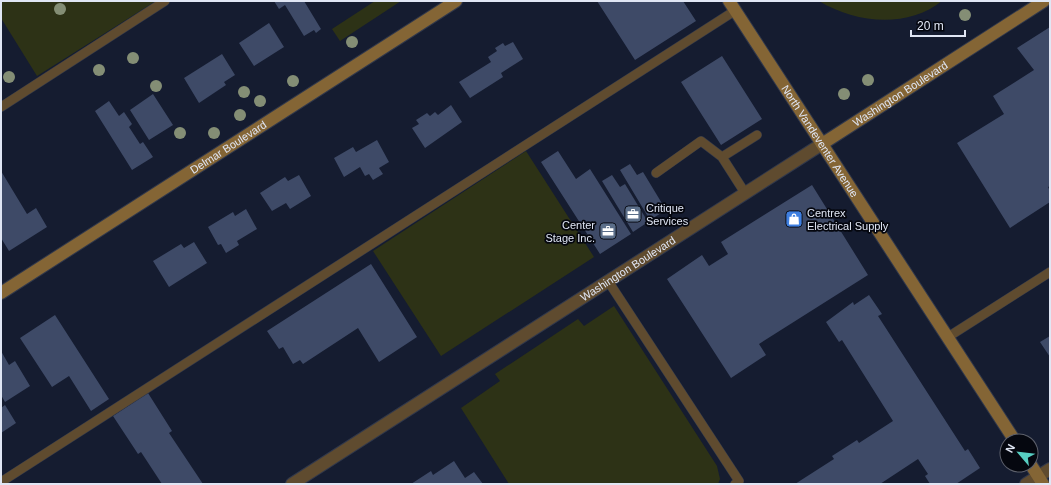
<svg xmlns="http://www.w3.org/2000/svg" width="1051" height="485" viewBox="0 0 1051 485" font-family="Helvetica,sans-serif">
<rect width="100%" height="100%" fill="#151c30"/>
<!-- green -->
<path fill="#2d3216" d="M1,1H156L37,76L1,18Z
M375,1H401L340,41L332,29Z
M819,1H942C907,29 855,23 819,1Z
M526,151L594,257L441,356L373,251Z
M614,306L717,466L720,479L718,484H509L461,408L500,381L495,374L578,319L584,326Z"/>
<!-- building -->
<path fill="#3e4a67" d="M274,1H304L321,29L316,33L314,30L304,36L285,5L279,9Z
M597,1H683L696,21L635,60Z
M269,23L284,47L254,66L239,43Z
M1050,27V186L1048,187L1050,191V202L1010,228L957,143L1004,114L993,96L1034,70L1017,48Z
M513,42L523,59L501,73L503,77L470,98L459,82L491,62L488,57L497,51L495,48L503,43L505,46Z
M222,54L235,75L224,82L226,85L199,103L184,78Z
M722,56L762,119L721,145L681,82Z
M153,94L173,125L149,140L130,110Z
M109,101L119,116L124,112L132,124L129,127L140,144L143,142L153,157L132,170L95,111Z
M451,105L462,122L425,148L412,128L419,124L416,120L427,113L430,116L435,112L438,115Z
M377,140L389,162L379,168L383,174L373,180L369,174L365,176L360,167L344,177L334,158L353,147L356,152Z
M558,151L576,179L590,169L631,234L600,254L541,162Z
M630,164L637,175L643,172L666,210L650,220L620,170Z
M1,171L27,214L36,208L47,227L9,251L1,238Z
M299,175L311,196L290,209L286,203L272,211L260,193L285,177L288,181Z
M612,175L620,187L625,184L648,222L633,232L602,181Z
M812,185L868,275L759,344L766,355L731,378L667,279L702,255L709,266L728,254L721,242Z
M246,209L257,229L237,241L239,245L226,253L221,244L218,245L208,227L233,212L235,216Z
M194,242L207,263L169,287L153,261L181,244L184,248Z
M371,264L417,337L379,362L358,328L303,364L300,360L293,364L283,347L279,349L267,331Z
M869,295L882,314L878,316L965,451L968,449L980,468L956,484H930L925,476L928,474L918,459L880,484H795L834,459L832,456L857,440L859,443L893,421L842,340L839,342L826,322L853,302L854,305Z
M55,315L109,399L91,411L69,376L52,387L20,338Z
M1050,336V357L1040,342Z
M1,351L9,365L15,361L30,386L5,402L1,395Z
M148,393L172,431L169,433L203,484H162L141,452L138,454L113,416Z
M5,405L16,423L1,433V408Z
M454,461L465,478L474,472L483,484H411L431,471L433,475Z"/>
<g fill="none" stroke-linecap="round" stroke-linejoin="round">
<!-- lane casing -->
<g stroke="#31384b" stroke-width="10">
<path id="lane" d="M1,107L165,1
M656,173L701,141L722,157
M745,193L722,157L757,135
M608,281L739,481L735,484
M948,337L1050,272
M1,482L736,10"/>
</g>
<!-- street casing -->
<g stroke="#31384b" stroke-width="14">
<g id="street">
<path id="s1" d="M292,484L822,144"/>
<path d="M1026,484L1050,469"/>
</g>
</g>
<!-- secondary casing -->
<g stroke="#31384b" stroke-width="14">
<g id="secondary">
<path id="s2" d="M729,1L1015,441"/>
<path id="s3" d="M822,144L1044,1"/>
<path id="s4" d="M1,293L456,1"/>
<path d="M1031,465L1043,484"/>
</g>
</g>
<!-- lane -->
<use href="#lane" stroke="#5f4b2f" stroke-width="9"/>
<!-- street -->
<use href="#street" stroke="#5f4b2f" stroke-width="12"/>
<!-- secondary -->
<use href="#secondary" stroke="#846535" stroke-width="12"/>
</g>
<!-- trees -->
<g fill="#848e75">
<circle cx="60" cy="9" r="6"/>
<circle cx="965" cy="15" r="6"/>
<circle cx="352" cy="42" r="6"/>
<circle cx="133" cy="58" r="6"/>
<circle cx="99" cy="70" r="6"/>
<circle cx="9" cy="77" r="6"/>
<circle cx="868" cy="80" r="6"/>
<circle cx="293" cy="81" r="6"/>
<circle cx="156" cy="86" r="6"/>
<circle cx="244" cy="92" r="6"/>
<circle cx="844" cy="94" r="6"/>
<circle cx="260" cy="101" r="6"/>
<circle cx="240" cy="115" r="6"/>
<circle cx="180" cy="133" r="6"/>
<circle cx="214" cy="133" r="6"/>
</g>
<!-- icons -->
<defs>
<g id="office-square" transform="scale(0.9)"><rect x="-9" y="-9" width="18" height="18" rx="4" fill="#5c6f8a" stroke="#05070f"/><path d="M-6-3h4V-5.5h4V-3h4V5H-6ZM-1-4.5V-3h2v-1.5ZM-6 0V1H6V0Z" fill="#fff"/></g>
<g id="shop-square" transform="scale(0.9)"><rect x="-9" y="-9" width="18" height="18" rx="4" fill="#3f7fe0" stroke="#05070f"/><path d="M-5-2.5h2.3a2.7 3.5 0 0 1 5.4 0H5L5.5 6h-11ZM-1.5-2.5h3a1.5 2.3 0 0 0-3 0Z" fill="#fff"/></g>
</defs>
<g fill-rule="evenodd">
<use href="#office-square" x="633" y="214"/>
<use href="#shop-square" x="794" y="219"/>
<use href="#office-square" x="608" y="231"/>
</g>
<g text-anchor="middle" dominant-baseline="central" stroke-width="3.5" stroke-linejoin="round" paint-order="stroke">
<!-- street labels -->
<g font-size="11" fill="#e0e6f4" stroke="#05070f">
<text stroke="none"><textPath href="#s3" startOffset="93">Washington Boulevard</textPath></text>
<text stroke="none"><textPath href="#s2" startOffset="167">North Vandeventer Avenue</textPath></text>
<text stroke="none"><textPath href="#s4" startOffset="270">Delmar Boulevard</textPath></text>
<text stroke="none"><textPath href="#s1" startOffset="399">Washington Boulevard</textPath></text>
</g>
<!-- poi labels -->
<g font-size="11" fill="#e0e6f4" stroke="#05070f" text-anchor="start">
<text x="646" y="208">Critique<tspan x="646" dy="13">Services</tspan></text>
<text x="807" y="213">Centrex<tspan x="807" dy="13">Electrical Supply</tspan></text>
<text x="595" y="225" text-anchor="end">Center<tspan x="595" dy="13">Stage Inc.</tspan></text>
</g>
</g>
<!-- border -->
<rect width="1051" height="485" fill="none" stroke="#e0e6f4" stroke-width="4"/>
<!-- north arrow -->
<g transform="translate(1019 453) rotate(298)"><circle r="19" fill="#05070f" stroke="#5d606b"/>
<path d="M0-3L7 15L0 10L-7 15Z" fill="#57cec2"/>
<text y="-6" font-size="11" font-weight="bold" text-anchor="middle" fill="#e0e6f4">N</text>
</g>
<!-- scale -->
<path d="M911 30v6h54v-6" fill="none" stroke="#e0e6f4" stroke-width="2"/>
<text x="917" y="30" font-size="12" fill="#e0e6f4" stroke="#05070f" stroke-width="3" paint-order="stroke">20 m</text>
</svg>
